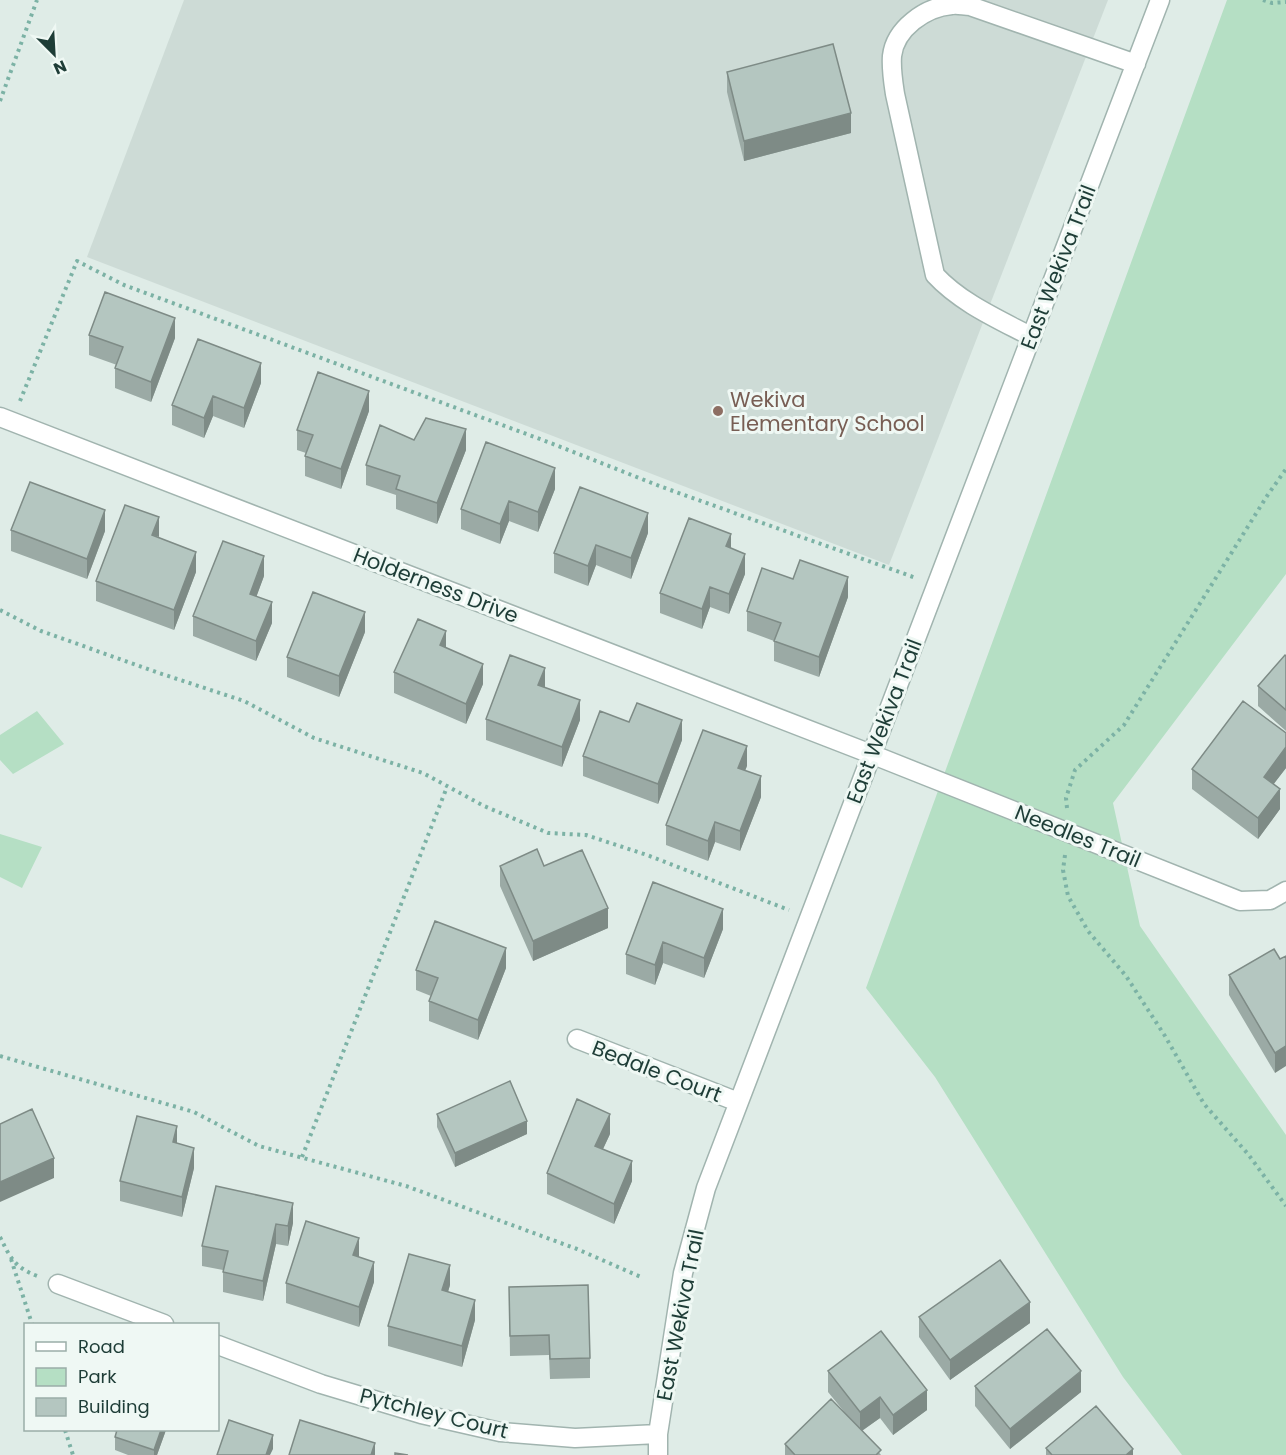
<svg xmlns="http://www.w3.org/2000/svg" width="1286" height="1455" viewBox="0 0 1286 1455" font-family="Poppins,sans-serif">
<rect width="100%" height="100%" fill="#dfece7"/>
<!-- built -->
<path fill="#cddbd6" d="M184,0H1108L889,565L87,257Z"/>
<!-- green -->
<path fill="#b5dfc4" d="M1227,0H1286V574L1113,803L1140,926L1286,1135V1455H1182L1123,1377L935,1077L866,988Z
M37,711L64,744L13,774L0,760V735Z
M0,834L42,847L22,888L0,877Z"/>
<g fill="none" stroke-linecap="round" stroke-linejoin="round">
<!-- minor casing -->
<g stroke="#a1b4af" stroke-width="21">
<path id="minor" d="M1032,337C998,319 961,303 935,275L895,94C893,81 891,69 892,56C895,29 925,7 952,5C958,4 964,6 970,6L1136,64
M0,417L871,754L1240,901L1270,900L1286,891
M577,1039L738,1102
M58,1284L164,1324
M218,1345L321,1384L421,1414L500,1432L575,1438L658,1434
M658,1455V1434L683,1273L706,1188L1160,0"/>
</g>
<!-- path -->
<path stroke="#7cb2a5" stroke-width="4" stroke-dasharray="3 4.5" stroke-linecap="butt" d="M1263,0L1272,3L1286,2
M0,101L37,0
M20,401L77,261L124,285L548,442L662,487L916,578
M0,610L41,631L159,673L244,701L314,738L423,773L484,806L548,833L586,835L647,855L789,910
M1067,808L1066,798L1075,770L1124,725L1267,496L1286,469
M1065,855L1063,870L1068,896L1088,931L1126,976L1165,1036L1204,1104L1248,1154L1286,1206
M0,1056L194,1112L259,1146L406,1186L577,1249L641,1277
M302,1157L447,787
M0,1237C10,1257 14,1267 37,1276
M11,1259L32,1324
M65,1430L73,1455"/>
<!-- minor -->
<use href="#minor" stroke="#fff" stroke-width="18"/>
</g>
<!-- wall -->
<path fill="#9baaa5" d="M727,72L851,133L744,161L727,92Z
M89,335L175,338L151,402L115,388V368L117,365L89,355Z
M261,383L244,428L213,416L204,438L172,425V405Z
M369,411L341,489L305,476V456L306,453L297,450V430Z
M414,440L466,450L437,524L396,509V495L366,485V465Z
M555,489L538,532L509,521L500,544L461,529V509Z
M11,530L105,531L87,579L11,551Z
M648,533L631,579L596,565L588,586L554,573V553Z
M159,538L196,572L174,630L96,601V581Z
M731,549L745,574L729,614L710,607L702,629L660,613V593Z
M264,576L256,597L272,623L256,661L193,636V616Z
M793,579L848,597L819,677L774,661V641L747,631V611Z
M365,632L339,697L287,677V657Z
M446,647L483,684L466,724L394,693V672Z
M1286,656V731L1258,706V686Z
M486,719L580,720L562,767L486,740Z
M629,722L682,740L658,804L583,776V756Z
M747,766L745,770L761,797L740,851L715,842L708,861L666,845V825Z
M1286,768L1273,784L1280,809L1258,839L1192,789V769Z
M500,866H544L608,928L533,961L500,886Z
M653,882L723,929L704,978L663,963L655,985L626,974V954Z
M1280,959L1275,1073L1229,995V975Z
M506,968L478,1040L429,1021V1001L431,996L416,990V970Z
M437,1114L527,1134L455,1167L437,1127Z
M610,1134L603,1149L632,1181L614,1224L547,1194V1173Z
M177,1143L194,1168L182,1217L120,1201V1181Z
M216,1186L293,1223L288,1246L276,1244L263,1301L223,1292V1270L202,1266V1246Z
M359,1257L374,1282L359,1327L286,1303V1283Z
M450,1285L448,1292L475,1320L462,1367L388,1346V1326Z
M509,1287L590,1358V1378L550,1379L549,1355L510,1356Z
M919,1317L1030,1323L950,1380L919,1337Z
M828,1371L927,1410L893,1435L880,1418L862,1431L881,1455H785V1444L846,1414L828,1392Z
M975,1386L1081,1392L1010,1449L975,1406Z
M110,1430H166L157,1455H128L115,1450V1437L117,1432Z
M1046,1448L1133,1455H1046Z"/>
<!-- shaded-wall -->
<path fill="#7e8b86" d="M851,113V133L744,161V141Z
M175,318V338L151,402V382Z
M261,363V383L244,428V408Z
M369,391V411L341,489V469Z
M213,396V416L204,438V418Z
M466,429V450L437,524V503Z
M555,468V489L538,532V512Z
M509,501V521L500,544V524Z
M105,510V531L87,579V559Z
M648,513V533L631,579V558Z
M159,517V537L152,535Z
M731,534V554L726,546Z
M596,545V565L588,586V566Z
M196,552V572L174,630V610Z
M745,554V574L729,614V594Z
M264,556V576L250,614V594Z
M848,577V597L819,677V657Z
M710,587V607L702,629V609Z
M272,602V623L256,661V641Z
M365,612V632L339,697V676Z
M446,631V652L440,645Z
M483,664V684L466,724V704Z
M545,668V688L538,685Z
M580,700V720L562,767V747Z
M682,720V740L658,804V784Z
M747,746V766L738,788V768Z
M1286,747V768L1264,797V777Z
M761,776V797L740,851V831Z
M1280,789V809L1258,839V818Z
M715,822V842L708,861V841Z
M608,908V928L533,961V941Z
M723,909V929L704,978V958Z
M663,942V963L655,985V965Z
M506,948V968L478,1040V1020Z
M1286,1046V1066L1275,1073V1053Z
M610,1114V1134L595,1166V1146Z
M527,1121V1134L455,1167V1153Z
M177,1126V1146L173,1142Z
M194,1148V1168L182,1217V1197Z
M54,1158V1178L0,1202V1182Z
M632,1161V1181L614,1224V1204Z
M293,1203V1223L288,1246V1226Z
M276,1224V1244L263,1301V1281Z
M359,1238V1258L353,1255Z
M374,1262V1282L359,1327V1307Z
M450,1265V1285L442,1311V1290Z
M475,1300V1320L462,1367V1346Z
M1030,1302V1323L950,1380V1360Z
M1081,1371V1392L1010,1449V1429Z
M927,1390V1410L893,1435V1415Z
M880,1397V1418L860,1432V1412Z
M161,1430H166L157,1455H154V1450Z
M273,1435V1449L270,1455H266Z
M375,1443V1455H371Z
M1133,1449V1455H1126Z"/>
<!-- building -->
<path fill="#b4c6c0" stroke="#7e8b86" stroke-width="1.5" d="M833,44L851,113L744,141L727,72Z
M105,292L175,318L151,382L115,368L123,347L89,335Z
M198,339L261,363L244,408L213,396L204,418L172,405Z
M318,372L369,391L341,469L305,456L313,435L297,430Z
M426,418L466,429L437,503L396,489L400,476L366,465L380,425L414,440Z
M486,442L555,468L538,512L509,501L500,524L461,509Z
M30,482L105,510L87,559L11,530Z
M580,487L648,513L631,558L596,545L588,566L554,553Z
M125,505L159,517L152,535L196,552L174,610L96,581Z
M689,518L731,534L726,546L745,554L729,594L710,587L702,609L660,593Z
M223,541L264,556L250,594L272,602L256,641L193,616Z
M800,560L848,577L819,657L774,641L781,623L747,611L762,568L793,579Z
M313,592L365,612L339,676L287,657Z
M418,619L446,631L440,645L483,664L466,704L394,672Z
M510,655L545,668L538,685L580,700L562,747L486,719Z
M1285,655L1286,656V710L1258,686Z
M1243,701L1286,733V747L1264,777L1280,789L1258,818L1192,769Z
M637,703L682,720L658,784L583,756L600,711L629,722Z
M703,730L747,746L738,768L761,776L740,831L715,822L708,841L666,825Z
M537,849L544,866L582,850L608,908L533,941L500,866Z
M653,882L723,909L704,958L663,942L655,965L626,954Z
M435,921L506,948L478,1020L429,1001L438,978L416,970Z
M1274,949L1280,959L1286,956V1046L1275,1053L1229,975Z
M510,1081L527,1121L455,1153L437,1114Z
M577,1099L610,1114L595,1146L632,1161L614,1204L547,1173Z
M32,1109L54,1158L0,1182V1124Z
M137,1116L177,1126L173,1142L194,1148L182,1197L120,1181Z
M216,1186L293,1203L288,1226L276,1224L263,1281L223,1272L228,1251L202,1246Z
M306,1221L359,1238L353,1255L374,1262L359,1307L286,1283Z
M409,1254L450,1265L442,1290L475,1300L462,1346L388,1326Z
M1000,1260L1030,1302L950,1360L919,1317Z
M588,1285L590,1358L550,1359L549,1335L510,1336L509,1287Z
M1047,1329L1081,1371L1010,1429L975,1386Z
M881,1331L927,1390L893,1415L880,1397L860,1412L828,1371Z
M831,1399L881,1450L876,1455H795L785,1444Z
M1096,1406L1133,1449L1126,1455H1052L1046,1448Z
M229,1420L273,1435L266,1455H217Z
M300,1420L375,1443L371,1455H289Z
M117,1430H161L154,1450L115,1437Z
M395,1453L408,1455H395Z"/>
<!-- markers -->
<circle fill="#8d6e63" stroke="#eff8f4" stroke-width="2" cx="718" cy="411" r="6"/>
<g text-anchor="middle" dominant-baseline="central" stroke-width="6" stroke-linejoin="round" paint-order="stroke">
<!-- street labels -->
<g font-size="21" fill="#1e3d37" stroke="#eff8f4">
<text transform="translate(1058 267) rotate(-69)">East Wekiva Trail</text>
<text transform="translate(436 585) rotate(21)">Holderness Drive</text>
<text transform="translate(884 721) rotate(-69)">East Wekiva Trail</text>
<text transform="translate(1078 836) rotate(22)">Needles Trail</text>
<text transform="translate(657 1071) rotate(21)">Bedale Court</text>
<text transform="translate(680 1315) rotate(-79)">East Wekiva Trail</text>
<text transform="translate(434 1413) rotate(14)">Pytchley Court</text>
</g>
<!-- education labels -->
<g font-size="21" fill="#785e54" stroke="#eff8f4" text-anchor="start">
<text x="730" y="399">Wekiva<tspan x="730" dy="24">Elementary School</tspan></text>
</g>
</g>
<!-- legend -->
<rect x="24" y="1323" width="195" height="108" fill="#eff8f4" stroke="#9bada8" stroke-width="1.5"/>
<rect x="36" y="1342" width="30" height="9" fill="#ffffff" stroke="#9bada8" stroke-width="1.5"/>
<text x="78" y="1353" font-size="18" fill="#1e3d37">Road</text>
<rect x="36" y="1368" width="30" height="18" fill="#b5dfc4" stroke="#9bada8" stroke-width="1.5"/>
<text x="78" y="1383" font-size="18" fill="#1e3d37">Park</text>
<rect x="36" y="1398" width="30" height="18" fill="#b4c6c0" stroke="#9bada8" stroke-width="1.5"/>
<text x="78" y="1413" font-size="18" fill="#1e3d37">Building</text>
<!-- north arrow -->
<g transform="translate(54 54) rotate(156)" stroke="#eff8f4" stroke-width="4.5" paint-order="stroke">
<path d="M0-4.5L10 22L0 15L-10 22Z" fill="#1e3d37"/>
<text y="-9" font-size="16" font-weight="bold" text-anchor="middle" fill="#1e3d37">N</text>
</g>
</svg>
